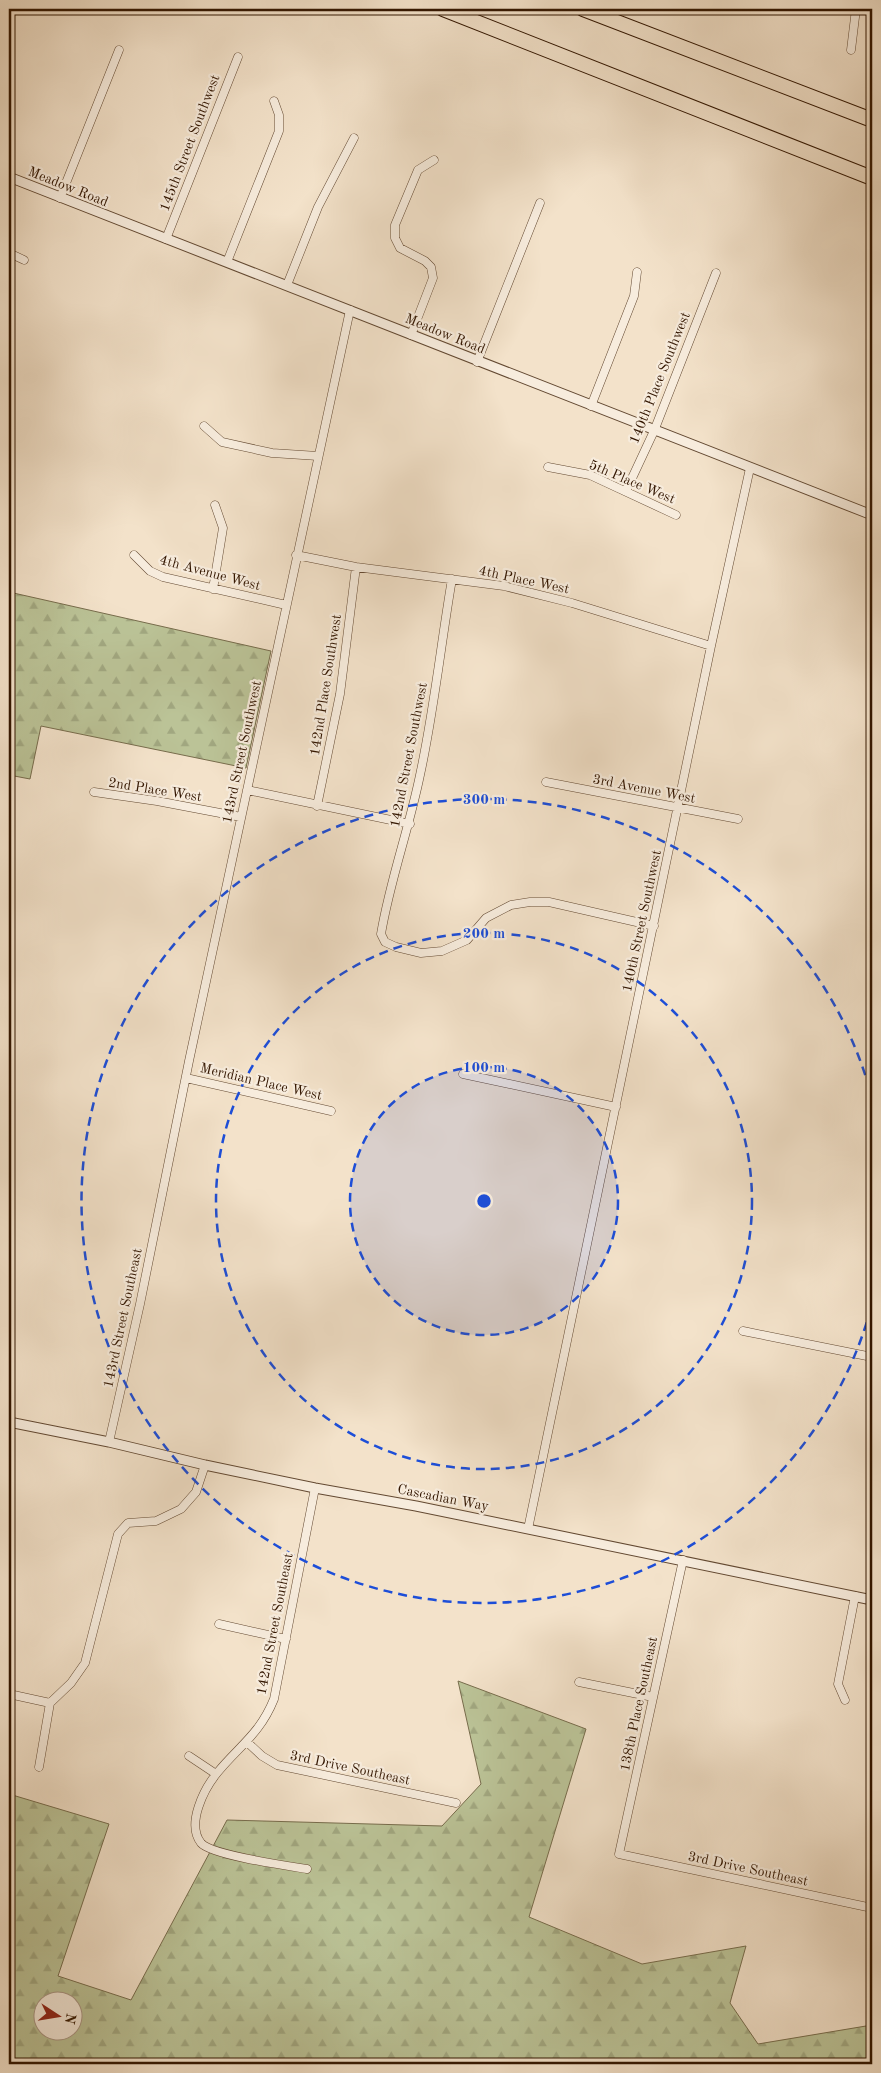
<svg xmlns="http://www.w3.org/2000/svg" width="881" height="2073" viewBox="0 0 881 2073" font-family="'Old Standard TT',serif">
<defs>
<pattern id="forest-firs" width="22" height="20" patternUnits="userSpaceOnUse" patternTransform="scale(1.25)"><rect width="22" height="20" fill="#bbc397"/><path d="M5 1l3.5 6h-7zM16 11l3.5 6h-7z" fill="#a1a780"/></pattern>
</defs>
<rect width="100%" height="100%" fill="#f3e2ca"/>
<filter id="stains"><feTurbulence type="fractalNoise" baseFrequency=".004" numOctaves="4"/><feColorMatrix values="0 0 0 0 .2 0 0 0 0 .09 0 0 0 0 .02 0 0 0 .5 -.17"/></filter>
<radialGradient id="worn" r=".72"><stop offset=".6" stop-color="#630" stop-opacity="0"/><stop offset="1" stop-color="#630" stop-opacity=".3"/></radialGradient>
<!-- forest -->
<path fill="url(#forest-firs)" stroke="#776c4c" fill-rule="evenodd" d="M9,592L271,651L246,768L41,726L30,779L9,775Z
M458,1681L586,1729L529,1917L642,1964L746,1946L730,2003L758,2044L872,2025V2064H9V1794L109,1824L58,1976L131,2000L227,1820L442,1826L481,1784ZM42,2000H72V2030H42Z"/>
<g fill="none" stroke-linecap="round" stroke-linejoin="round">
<!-- minor casing -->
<g stroke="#634932" stroke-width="9">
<path id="minor" d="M851,50L856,9
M60,198L119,50
M166,239L238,57
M9,253L24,260
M227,262L279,131V115L274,101
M287,285L318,207L354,138
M411,335L433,278L431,267L425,261L400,248L395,238V225L418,170L434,160
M477,362L540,203
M591,406L634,296L637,272
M204,426L222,442L272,453L318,456
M548,467L590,475L676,515
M626,491L654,431L716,273
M134,555L150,571L163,577L286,605
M296,555L356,567L504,586L572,603L711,646
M452,579C441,643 434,711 420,775C409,829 390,880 381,934L385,942L396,947L421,953L442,951L467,940L486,918L511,905L530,902H549L654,926
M213,589L223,528L215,505
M546,782L738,819
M247,790L410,824
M94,792L157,801L241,817
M317,806L340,694L356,567
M463,1074L616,1107
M186,1078L331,1111
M743,1331L872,1357
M9,1433L11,1423
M109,1442L140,1304L189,1061L350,310
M528,1529L711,646L750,468
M683,1560L619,1854L872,1908
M219,1624L286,1639
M579,1682L653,1697
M9,1694L50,1703
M845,1700L838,1684L855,1596
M247,1742L262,1756L277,1765L456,1803
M189,1756L216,1774
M39,1767L50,1703L71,1683L85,1663L118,1534L128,1523L156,1521L181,1509L196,1492L205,1465
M307,1869C288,1866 211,1855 201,1843C186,1824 204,1789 217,1773C239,1746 260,1734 274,1699L315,1488"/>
</g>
<!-- tertiary casing -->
<g stroke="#634932" stroke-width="11">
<path id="tertiary" d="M9,177L872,515
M9,1422L109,1442L205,1465L315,1488L416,1506L872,1600"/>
</g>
<!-- motorway casing -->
<g stroke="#331600" stroke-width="16">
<path id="motorway" d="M443,9L872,178
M583,9L872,120"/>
</g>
<!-- minor -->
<use href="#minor" stroke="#f7ecdd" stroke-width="8"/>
<!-- tertiary -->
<use href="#tertiary" stroke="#f7ecdd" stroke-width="9"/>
<!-- motorway -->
<use href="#motorway" stroke="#f3e2ca" stroke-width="14"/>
</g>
<!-- distance rings -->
<circle cx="484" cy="1201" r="134" fill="#1d4ed8" fill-opacity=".12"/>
<g fill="none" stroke="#1d4ed8" stroke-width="2.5" stroke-dasharray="9 6">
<circle cx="484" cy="1201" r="134"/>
<circle cx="484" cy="1201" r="268"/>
<path d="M871 1308A402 402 0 1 1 871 1094"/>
</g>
<g text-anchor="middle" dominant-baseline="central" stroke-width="4.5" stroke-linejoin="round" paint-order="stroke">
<!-- street labels -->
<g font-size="14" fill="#331600" stroke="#f7ecdd">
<text transform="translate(190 143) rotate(-69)">145th Street Southwest</text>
<text transform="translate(68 187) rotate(22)">Meadow Road</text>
<text transform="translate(445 334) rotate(22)">Meadow Road</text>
<text transform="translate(660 378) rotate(-68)">140th Place Southwest</text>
<text transform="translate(632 482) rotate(23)">5th Place West</text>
<text transform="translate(210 573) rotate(15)">4th Avenue West</text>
<text transform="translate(524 580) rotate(12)">4th Place West</text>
<text transform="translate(326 685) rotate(-81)">142nd Place Southwest</text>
<text transform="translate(242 752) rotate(-78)">143rd Street Southwest</text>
<text transform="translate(409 755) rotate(-79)">142nd Street Southwest</text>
<text transform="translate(644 789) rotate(11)">3rd Avenue West</text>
<text transform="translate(155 790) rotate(9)">2nd Place West</text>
<text transform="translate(642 921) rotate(-78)">140th Street Southwest</text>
<text transform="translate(261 1082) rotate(13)">Meridian Place West</text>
<text transform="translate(123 1318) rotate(-78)">143rd Street Southeast</text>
<text transform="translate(443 1498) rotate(11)">Cascadian Way</text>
<text transform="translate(275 1624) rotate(-79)">142nd Street Southeast</text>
<text transform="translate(639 1704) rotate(-78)">138th Place Southeast</text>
<text transform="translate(350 1768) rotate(12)">3rd Drive Southeast</text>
<text transform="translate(748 1869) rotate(12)">3rd Drive Southeast</text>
</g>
</g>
<circle cx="484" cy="1201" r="8" fill="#1d4ed8" stroke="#f7ecdd" stroke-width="2.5"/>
<g font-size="15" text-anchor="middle" font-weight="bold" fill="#1d4ed8" stroke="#f7ecdd" stroke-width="4.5" stroke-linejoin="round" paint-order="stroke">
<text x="484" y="804">300 m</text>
<text x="484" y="938">200 m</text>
<text x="484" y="1072">100 m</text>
</g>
<!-- margin -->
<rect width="881" height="2073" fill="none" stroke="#f3e2ca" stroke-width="30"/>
<rect x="10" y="10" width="861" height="2053" fill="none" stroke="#331600" stroke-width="2.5"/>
<rect x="15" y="15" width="851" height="2043" fill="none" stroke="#331600"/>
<!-- north arrow -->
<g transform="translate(58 2016) rotate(102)"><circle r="24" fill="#f7ecdd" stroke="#a99685"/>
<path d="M0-4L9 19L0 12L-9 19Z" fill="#8f2418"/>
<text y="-8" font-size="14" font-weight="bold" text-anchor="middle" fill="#331600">N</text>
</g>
<rect width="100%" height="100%" filter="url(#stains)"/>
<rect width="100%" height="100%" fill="url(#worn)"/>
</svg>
